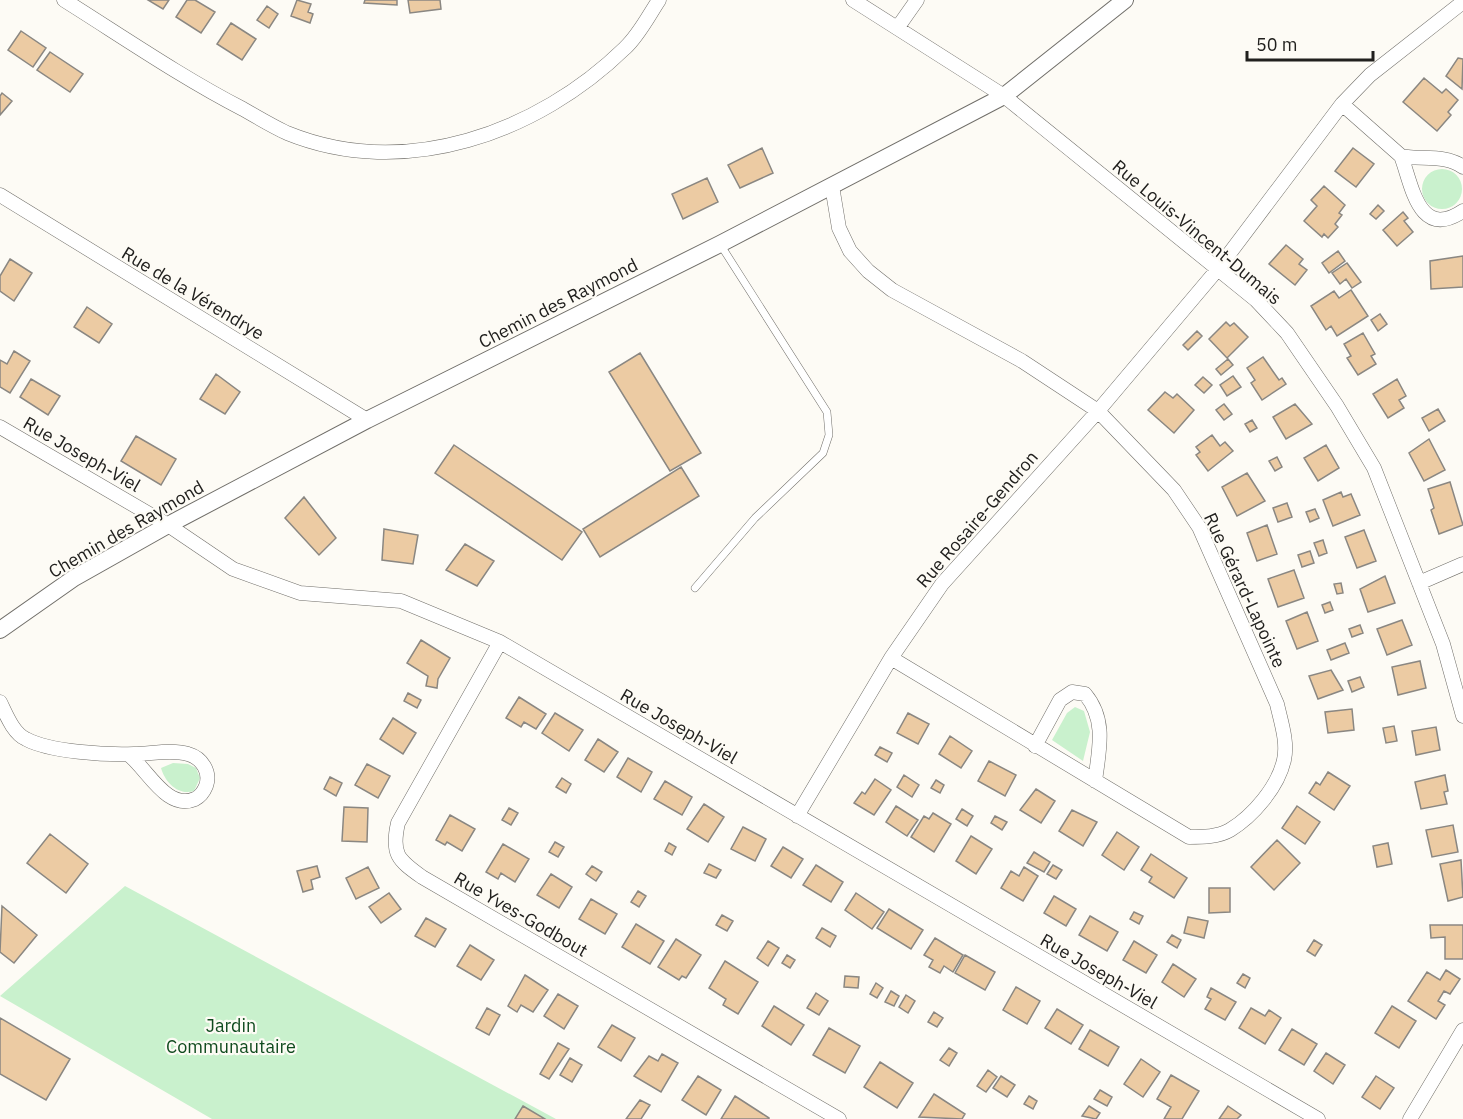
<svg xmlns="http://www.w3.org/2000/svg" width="1463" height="1119" viewBox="0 0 1463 1119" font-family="'IBM Plex Sans',sans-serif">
<rect width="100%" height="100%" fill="#fdfbf5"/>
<!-- green -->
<path fill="#c9f1cd" d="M1422 189a20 20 0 1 1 40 0a20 20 0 1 1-40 0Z
M1075,707L1084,711L1090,732L1083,761L1052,740L1067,713Z
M173,763L188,764L196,768L200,778L194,791C178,796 165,782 161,768Z
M125,886L556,1119H212L0,996Z"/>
<!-- building -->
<path fill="#eccba3" stroke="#8a8782" stroke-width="1.5" d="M148,0H169L163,9Z
M187,0H195L215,12L201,33L176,17Z
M297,0L311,4L308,12L313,14L310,23L291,16Z
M365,0H397V5L364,3Z
M408,0H440L441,9L410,13Z
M267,6L278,14L269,28L257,20Z
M231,23L256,39L242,60L217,44Z
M21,31L46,48L33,67L8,50Z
M50,52L83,74L70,92L37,70Z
M1458,58L1463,59L1462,89L1446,76Z
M1424,78L1442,93L1446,89L1458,100L1448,112L1451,115L1437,131L1403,102Z
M2,93L12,101L0,115V96Z
M762,148L773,173L740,188L728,165Z
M1353,148L1374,164L1356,187L1335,171Z
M707,178L718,202L683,219L672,194Z
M1324,186L1345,205L1339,213L1342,215L1335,224L1338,227L1328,238L1324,234L1322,237L1304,221L1317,206L1311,200Z
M1378,205L1384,211L1376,219L1370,214Z
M1403,212L1408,218L1404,221L1413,232L1397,246L1383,230Z
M1286,245L1303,259L1299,264L1307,270L1295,285L1269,264Z
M1338,251L1345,261L1329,273L1322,263Z
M1463,256V287L1431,289L1430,261Z
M10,259L32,273L14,301L0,291V276Z
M1347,263L1361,282L1352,288L1346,279L1340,284L1332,273Z
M1351,290L1368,316L1337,336L1331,326L1326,330L1311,306L1334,291L1339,298Z
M87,307L112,324L99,343L74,327Z
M1380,314L1387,324L1378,331L1371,320Z
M1226,322L1230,326L1234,323L1248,337L1227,358L1209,339Z
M1197,331L1202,336L1188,350L1183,345Z
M1363,333L1375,354L1371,356L1376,364L1358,375L1347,358L1351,356L1344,344Z
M14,351L30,361L10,393L0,387V360L7,364Z
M640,353L701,453L670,471L609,372Z
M1263,357L1279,380L1282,378L1286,384L1262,400L1251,383L1255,380L1247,368Z
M1228,359L1233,365L1221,375L1216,369Z
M216,374L240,392L225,414L200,399Z
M1233,376L1241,387L1227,396L1220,385Z
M1203,377L1212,385L1204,393L1195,385Z
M31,379L60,396L48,415L20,397Z
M1397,379L1406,396L1399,400L1404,408L1388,418L1373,394Z
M1165,392L1173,398L1177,394L1194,410L1174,433L1148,410Z
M1224,404L1232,414L1224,420L1216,410Z
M1295,404L1312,424L1286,439L1273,417Z
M1438,409L1445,421L1429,431L1422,418Z
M1252,420L1257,428L1250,432L1245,424Z
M1212,435L1220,446L1225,442L1233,451L1208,471L1196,455L1200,452L1196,447Z
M136,436L176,459L161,485L121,461Z
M1429,439L1445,470L1424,481L1409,453Z
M454,445L582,532L562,560L435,473Z
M1326,445L1339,468L1318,481L1304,458Z
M1277,457L1282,467L1275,471L1269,461Z
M681,467L699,496L600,557L583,529Z
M1247,473L1265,501L1237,516L1222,487Z
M1450,482L1463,525L1439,534L1431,510L1434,508L1428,489Z
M1341,492L1343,497L1351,494L1360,515L1333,526L1323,500Z
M304,497L336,538L319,555L285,518Z
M1287,503L1292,517L1278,522L1273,508Z
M1315,509L1319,518L1310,522L1306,512Z
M1267,525L1277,554L1257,561L1247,533Z
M384,529L418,535L413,564L382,560Z
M1364,530L1376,561L1357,568L1345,537Z
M1323,540L1327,553L1319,556L1314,543Z
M465,544L494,561L477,586L446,570Z
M1310,551L1314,563L1302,567L1298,555Z
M1294,570L1304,598L1278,607L1268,579Z
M1385,576L1395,603L1368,612L1360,589Z
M1341,583L1343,593L1337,594L1334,584Z
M1330,602L1333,610L1325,613L1322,605Z
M1307,612L1318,641L1297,649L1286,621Z
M1402,620L1412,645L1387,655L1377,629Z
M1360,625L1363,633L1352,637L1349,629Z
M421,640L450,658L438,679L437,688L426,686L428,676L407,663Z
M1345,643L1349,653L1331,660L1327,650Z
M1420,661L1426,688L1398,695L1392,667Z
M1331,670L1343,690L1318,699L1309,676Z
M1360,677L1364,687L1352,692L1348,681Z
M408,693L421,700L417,708L404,701Z
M519,697L546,714L536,729L524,722L521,727L506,718Z
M1352,709L1354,730L1328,733L1325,712Z
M555,713L583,730L569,751L542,733Z
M908,713L929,724L918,744L897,733Z
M393,718L416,733L403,754L380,739Z
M1394,726L1397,741L1386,743L1383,728Z
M1436,727L1440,750L1416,755L1412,731Z
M950,736L972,751L961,768L939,754Z
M598,739L618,752L604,772L585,760Z
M880,747L892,753L887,762L875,755Z
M628,758L652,772L641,792L617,777Z
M989,761L1016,775L1005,796L978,781Z
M367,764L390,776L378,798L355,785Z
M1328,772L1350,786L1334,810L1309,793L1316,782L1320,785Z
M904,775L919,785L912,797L897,787Z
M1445,775L1448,791L1444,792L1447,804L1421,809L1415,782Z
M330,777L342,783L336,796L324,789Z
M562,778L571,784L566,793L556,787Z
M875,779L891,790L874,815L854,803L862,792L865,794Z
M936,780L944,785L940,793L931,788Z
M665,781L692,797L682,815L654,799Z
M1036,789L1055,801L1041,823L1020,810Z
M704,804L724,817L708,842L687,829Z
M896,806L918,820L907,836L886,822Z
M1297,806L1320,822L1305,844L1282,828Z
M344,807L368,808L367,842L342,841Z
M509,808L518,813L511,825L502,820Z
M962,809L973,816L967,826L956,819Z
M1072,810L1097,822L1083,846L1059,831Z
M933,813L951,824L934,852L911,837L924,816L929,819Z
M450,815L475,829L462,851L447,842L445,845L436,840Z
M995,816L1007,822L1002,830L991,823Z
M1453,825L1458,852L1432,857L1426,830Z
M743,827L766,839L755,861L731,849Z
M1117,832L1139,847L1124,870L1102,855Z
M50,834L88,864L66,893L27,863Z
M971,836L992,849L976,874L956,861Z
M1277,840L1300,863L1274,890L1251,867Z
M555,842L564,847L558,857L549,852Z
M669,843L676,847L672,855L665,851Z
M1388,843L1392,864L1377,867L1373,846Z
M503,844L529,859L515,882L501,873L498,879L486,872Z
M783,847L803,859L791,878L771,866Z
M1034,852L1050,862L1044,872L1027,863Z
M1151,854L1187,878L1174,898L1149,882L1152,877L1141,870Z
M1461,860L1463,897L1448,901L1440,864Z
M709,864L721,870L716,878L704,873Z
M816,865L843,882L831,902L803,885Z
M1053,865L1062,870L1056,879L1047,874Z
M317,866L320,877L311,880L313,889L303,892L297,871Z
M592,866L602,872L596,881L586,874Z
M368,867L379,888L356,899L346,878Z
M1024,867L1038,876L1023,901L1001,888L1011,871L1019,876Z
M551,874L572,887L559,908L537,895Z
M1209,888H1230V912L1209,913Z
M638,891L646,896L639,907L631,902Z
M389,893L401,909L381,923L369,907Z
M856,893L884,912L872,929L845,910Z
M1054,896L1076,909L1066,926L1044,913Z
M591,899L617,914L605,934L579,919Z
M2,906L37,935L14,963L0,952Z
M889,909L923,930L911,949L877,928Z
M1134,912L1143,916L1139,924L1130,919Z
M722,915L733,921L727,931L716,925Z
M1090,916L1118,932L1107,951L1079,935Z
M1188,917L1208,921L1204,938L1184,933Z
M426,918L446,929L435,947L415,936Z
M636,924L664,941L650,964L622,947Z
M1430,925H1463V959H1445V937L1431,938Z
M822,928L836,936L830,947L816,938Z
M1172,935L1181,940L1177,948L1167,942Z
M935,938L963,955L953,972L944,966L940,973L929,967L933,960L924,955Z
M676,939L701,955L686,978L682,976L679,980L658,967Z
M1314,940L1322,945L1315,956L1307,951Z
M768,941L779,948L768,966L757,958Z
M1134,941L1157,955L1146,973L1123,960Z
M470,945L494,960L481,980L457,966Z
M787,955L795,960L790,968L782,963Z
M965,955L995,972L985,990L955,973Z
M725,961L758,982L738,1014L723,1005L726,999L709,988Z
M1173,964L1196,979L1184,997L1162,982Z
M1446,970L1460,979L1450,994L1444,991L1438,1001L1445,1005L1436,1019L1408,1001L1427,972L1440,980Z
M1243,974L1250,978L1245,988L1237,983Z
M525,975L548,990L533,1012L521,1005L517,1012L508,1006Z
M845,976L859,977L858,988L844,987Z
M876,983L883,988L877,998L870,994Z
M1016,987L1040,1001L1027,1024L1003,1010Z
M1211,988L1236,1002L1225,1020L1205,1009L1211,999L1207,997Z
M891,991L899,996L894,1006L885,1002Z
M816,993L828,1001L819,1015L807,1008Z
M558,994L578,1006L564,1029L544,1016Z
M906,995L915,1001L908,1013L899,1007Z
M774,1006L804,1025L791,1045L762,1026Z
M1392,1006L1416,1021L1399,1048L1375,1033Z
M487,1008L500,1015L489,1035L476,1028Z
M1251,1008L1265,1016L1269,1010L1281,1018L1265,1044L1239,1028Z
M1057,1009L1083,1025L1071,1044L1045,1028Z
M934,1012L943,1018L937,1027L928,1022Z
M0,1018L70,1059L46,1100L0,1074Z
M612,1025L635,1038L621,1061L598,1047Z
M829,1028L860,1046L845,1073L813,1055Z
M1292,1029L1317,1044L1304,1065L1279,1050Z
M1090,1030L1119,1047L1108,1066L1079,1049Z
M558,1043L569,1049L549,1079L540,1074Z
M949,1048L957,1053L949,1066L940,1060Z
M1326,1053L1345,1065L1333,1084L1314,1071Z
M662,1054L678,1063L661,1092L634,1076L649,1056L658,1061Z
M570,1058L582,1065L572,1082L560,1075Z
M1141,1059L1160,1072L1143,1097L1124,1084Z
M880,1062L913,1083L897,1108L864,1087Z
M988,1070L997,1077L986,1092L977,1086Z
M1171,1075L1199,1091L1182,1119H1164L1171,1107L1157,1099Z
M698,1076L721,1090L706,1115L682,1100Z
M1001,1076L1015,1085L1007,1097L993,1088Z
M1376,1076L1394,1088L1380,1109L1362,1097Z
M1100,1090L1112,1097L1107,1106L1094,1099Z
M934,1094L965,1114L962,1119L919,1117Z
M735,1096L769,1118V1119H721Z
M1029,1096L1037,1101L1033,1109L1024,1104Z
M640,1100L650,1105L641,1119H626Z
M523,1106L545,1119H515Z
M1089,1106L1100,1113L1096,1119L1082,1116Z
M1228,1106L1241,1115L1237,1119H1219Z"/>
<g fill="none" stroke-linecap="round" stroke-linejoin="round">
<!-- service casing -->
<g stroke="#706e69" stroke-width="8">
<path id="service" d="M695,588L755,518L823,453L829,435L827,412L720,244"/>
</g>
<!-- minor casing -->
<g stroke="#706e69" stroke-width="15">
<path id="minor" d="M64,0C123,37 181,77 243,109C257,117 272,126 287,133C405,181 538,133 625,48C639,35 649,15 659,0
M853,0L1004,96L1256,300L1287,333L1337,406L1374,468L1443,644L1463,716
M898,27L917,0
M1342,104L1401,156
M1463,167C1446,154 1421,160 1401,156C1412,184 1418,241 1463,211
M832,186L839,228L850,251L868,271L892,290L1022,361L1098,411L1174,490L1199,527L1277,704C1281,722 1288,742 1284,760C1278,787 1253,816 1230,830C1218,837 1203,837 1189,837L891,658
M0,195L367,420
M0,427L168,525L233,569L300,593L401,601L500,642L1318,1119
M1419,583L1463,564
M500,642L398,823C391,854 398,860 422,877L839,1119
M0,702C6,714 13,733 26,739C50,752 106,755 134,754C150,754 172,749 188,754C202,758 211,772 206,786C204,791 201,796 195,799C167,811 148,770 129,755
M1035,746L1060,700L1072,692L1085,694C1107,720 1099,750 1095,781
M797,816L891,658L942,584L1098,411L1217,270L1342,104L1370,75L1463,2
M1410,1119L1463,1030"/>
</g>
<!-- tertiary casing -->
<g stroke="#706e69" stroke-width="18">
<path id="tertiary" d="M0,630L74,578L168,525L367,420L720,244L1004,96L1125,0"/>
</g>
<!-- service -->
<use href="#service" stroke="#fff" stroke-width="7"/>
<!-- minor -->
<use href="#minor" stroke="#fff" stroke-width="14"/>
<!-- tertiary -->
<use href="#tertiary" stroke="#fff" stroke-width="16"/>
</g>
<g text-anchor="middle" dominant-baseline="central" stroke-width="4.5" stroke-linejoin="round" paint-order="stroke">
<!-- street labels -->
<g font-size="18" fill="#21201e" stroke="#fdfbf5">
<text transform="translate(1197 232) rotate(40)">Rue Louis-Vincent-Dumais</text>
<text transform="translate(193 293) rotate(31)">Rue de la Vérendrye</text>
<text transform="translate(558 303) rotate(-27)">Chemin des Raymond</text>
<text transform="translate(82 454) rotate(30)">Rue Joseph-Viel</text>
<text transform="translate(977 519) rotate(-49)">Rue Rosaire-Gendron</text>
<text transform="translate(126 529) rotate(-30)">Chemin des Raymond</text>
<text transform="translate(1245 590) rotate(65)">Rue Gérard-Lapointe</text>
<text transform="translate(679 726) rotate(30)">Rue Joseph-Viel</text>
<text transform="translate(521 914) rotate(30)">Rue Yves-Godbout</text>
<text transform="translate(1099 971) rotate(30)">Rue Joseph-Viel</text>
</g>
<!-- park labels -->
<g font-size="18" fill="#0f4a1d" stroke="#fdfbf5">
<text x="231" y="1025">Jardin<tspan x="231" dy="21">Communautaire</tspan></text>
</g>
</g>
<!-- scale -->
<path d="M1247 51v9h126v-9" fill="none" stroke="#21201e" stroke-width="3"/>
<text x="1256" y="51" font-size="18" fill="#21201e" stroke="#fdfbf5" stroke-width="4.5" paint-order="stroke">50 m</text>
</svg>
